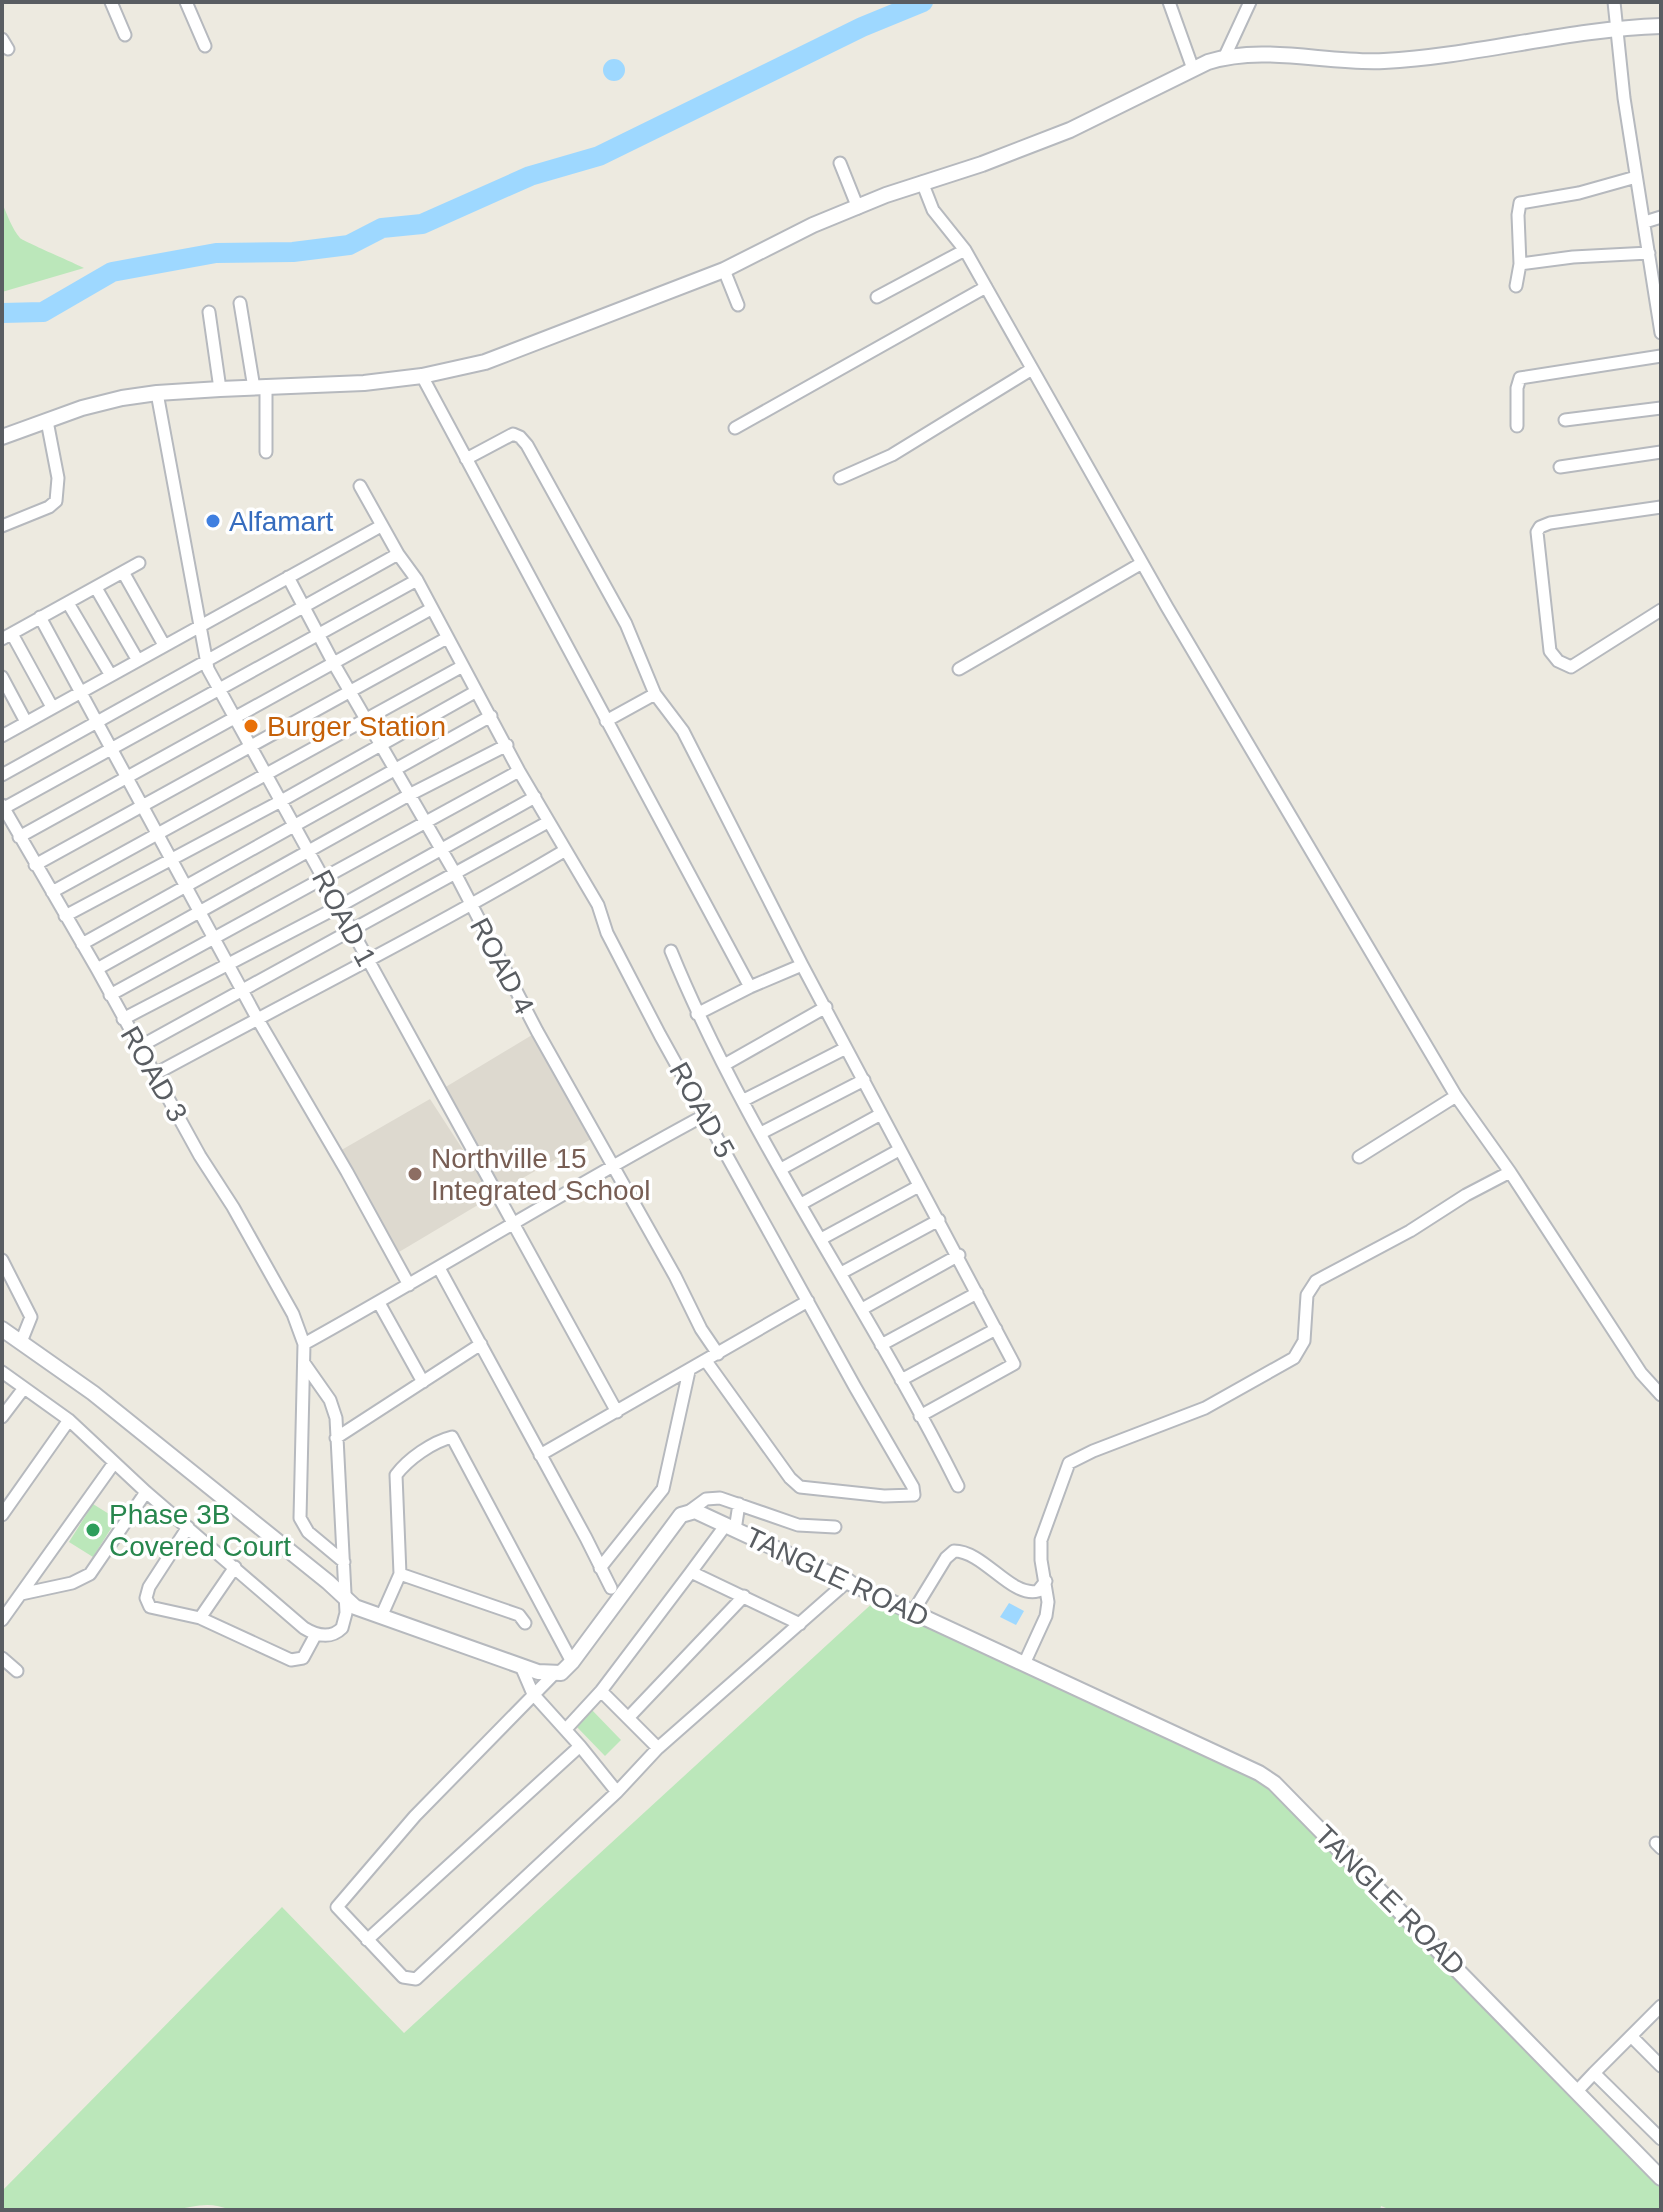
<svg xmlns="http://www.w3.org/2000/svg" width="1663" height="2212" viewBox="0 0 1663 2212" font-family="Helvetica,sans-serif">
<rect width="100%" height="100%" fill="#edeae0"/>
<!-- education -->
<path fill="#ddd9cf" d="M532,1035L593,1138L500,1191L444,1088Z
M430,1099L493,1196L394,1255L338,1152Z"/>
<!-- green -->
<path fill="#bbe7ba" d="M2,203C7,214 12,229 20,238C23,241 74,263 84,268L2,292Z
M93,1504L117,1519L93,1557L69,1542Z
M877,1599L1263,1783L1661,2184V2210H1391L1381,2206L1380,2210H230C211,2201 194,2206 175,2210H2V2191L282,1907L404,2033Z
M590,1708L621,1740L605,1756L574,1724Z"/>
<!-- water -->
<path fill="#9ed8ff" d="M603 70a11 11 0 1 1 22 0a11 11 0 1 1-22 0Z
M1009,1603L1024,1611L1016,1625L1000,1617Z"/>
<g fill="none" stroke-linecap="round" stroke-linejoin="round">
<!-- river -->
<path stroke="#9ed8ff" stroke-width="20" d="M2,313L43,312L112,272L216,253L293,252L349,245L382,228L422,224L530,176L599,156L862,27L923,2"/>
<!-- minor casing -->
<g stroke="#b6b9be" stroke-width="15">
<path id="minor" d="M111,2L125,35
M186,2L205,46
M1169,2L1193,69
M1614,2L1624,98L1661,333
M2,39L8,49
M1225,56L1250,2
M840,163L858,208
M922,182L933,210L965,250L1167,607L1456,1096L1510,1172L1641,1373L1661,1395
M1645,222L1661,217
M1520,264L1518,215L1520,203L1579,193L1636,177
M724,270L738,305
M1516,286L1520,264L1573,257L1649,253
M877,297L965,250
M240,303L254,388
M209,312L220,389
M422,376L750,987
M266,388V452
M157,393L208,669L617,1412
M1565,420L1661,408
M1517,426V388L1520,378L1661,356
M735,428L986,287
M466,459L513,434L520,437L527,445L626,624L655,694L683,731L802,965L1014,1364L920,1416
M1560,467L1661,452
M840,478L892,455L1032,369
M360,486L398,554L417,580L519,771L598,905L607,933L660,1035L855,1387L913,1487L914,1495L884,1496L800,1487L790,1478L706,1361
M1661,507L1550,523L1540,527L1537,532L1550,651L1558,661L1571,667L1661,610
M2,526L49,507L56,501L58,478L47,421
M123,572L164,645
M288,577L334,664L456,875L537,1031L675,1276L701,1329L718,1354
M96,588L137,659
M68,603L110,674
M40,617L257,1018L347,1172L409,1285
M12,634L52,707
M2,639L139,563
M959,669L1142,563
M2,677L26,722
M606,721L655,694
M2,736L381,526
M2,775L398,554
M2,805L97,969L200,1156L233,1207L293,1314L304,1344L300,1518L308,1532L344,1562
M4,808L417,580
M19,837L431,609
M35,865L447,638
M52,892L461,667
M65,916L281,801L475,692
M82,944L491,716
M671,951C748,1139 868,1305 958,1486
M97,969L409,795L507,745
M110,995L519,771
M697,1014L750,987L802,965
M123,1019L338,907L535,797
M139,1047L548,822
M724,1065L826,1007
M155,1074C291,1000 431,930 564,851
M744,1100L846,1048
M761,1133L864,1080
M1359,1157L1456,1096
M781,1169L881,1114
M801,1204L899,1150
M821,1239L919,1186
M2,1260L31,1317L21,1342
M439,1268L586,1538L611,1588
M841,1273L939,1220
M379,1303L423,1382
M862,1309L959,1255
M304,1344C439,1269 569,1188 705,1115
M881,1345L977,1293
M2,1372L69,1420L146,1492L304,1628C317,1636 331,1639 342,1628L346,1613L336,1418L330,1400L304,1363
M901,1380L996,1329
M2,1417L24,1388
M336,1438L481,1344
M540,1455L808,1301
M691,1510L706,1499L720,1498L798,1525L835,1527
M2,1515L69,1420
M188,1527L149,1587L146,1598L150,1607L200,1618L291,1660L303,1658L316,1634
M735,1530L739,1504
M600,1568L663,1489L689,1371
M691,1572L725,1526
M400,1574L519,1615L525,1623
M21,1594L72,1583L90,1574L146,1492
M913,1612L946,1558L954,1551C984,1551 1011,1598 1038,1591L1046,1581
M381,1617L400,1574L396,1475C408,1459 432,1442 452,1437L572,1662
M200,1618L235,1567
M2,1620L114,1463
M2,1658L17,1671
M1024,1664L1046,1616L1048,1602L1041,1560V1540L1069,1463L1093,1451L1205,1408L1294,1358L1304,1341L1307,1295L1316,1281L1410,1231L1466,1195L1510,1172
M521,1666L533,1694L580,1746L617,1792
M555,1673L415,1816L337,1907L403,1977L416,1979L617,1792L658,1748L849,1580
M601,1691L658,1748
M628,1718L744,1596
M566,1729L601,1691L691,1572L800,1624
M1656,1843L1661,1848
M367,1940L580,1746
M1661,2006L1594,2073L1661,2139
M1631,2036L1661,2066
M1578,2090L1594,2073"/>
</g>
<!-- tertiary casing -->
<g stroke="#b6b9be" stroke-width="18">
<path id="tertiary" d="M2,437L82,408L122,398L157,393L220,389L364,383L422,376L485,362L724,270L813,225L886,195L982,164L1070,130L1208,62C1264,44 1326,64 1384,61C1477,56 1568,29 1661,26
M2,1329L93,1393L328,1582L355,1607L538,1672L561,1673L572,1662L681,1515L695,1511L1259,1773L1274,1783L1661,2178"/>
</g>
<!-- minor -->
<use href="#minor" stroke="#fff" stroke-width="11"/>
<!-- tertiary -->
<use href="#tertiary" stroke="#fff" stroke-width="14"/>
</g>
<!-- markers -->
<circle fill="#3f7fe0" stroke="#fff" stroke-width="3" cx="213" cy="521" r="8"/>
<circle fill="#e8710a" stroke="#fff" stroke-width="3" cx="251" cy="726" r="8"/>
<circle fill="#8d6e63" stroke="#fff" stroke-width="3" cx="415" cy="1174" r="8"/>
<circle fill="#2e9e5b" stroke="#fff" stroke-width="3" cx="93" cy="1530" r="8"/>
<g text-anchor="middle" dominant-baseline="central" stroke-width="7" stroke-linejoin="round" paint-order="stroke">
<!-- shop labels -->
<g font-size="28" fill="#366cbe" stroke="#fff" text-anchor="start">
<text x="229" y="521">Alfamart</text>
</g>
<!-- food labels -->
<g font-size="28" fill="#c56008" stroke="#fff" text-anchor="start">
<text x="267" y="726">Burger Station</text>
</g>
<!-- street labels -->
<g font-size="28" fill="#595d62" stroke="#fff">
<text transform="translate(344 918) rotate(62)">ROAD 1</text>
<text transform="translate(502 966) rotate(62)">ROAD 4</text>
<text transform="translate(154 1074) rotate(60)">ROAD 3</text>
<text transform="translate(702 1110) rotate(61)">ROAD 5</text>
<text transform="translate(837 1577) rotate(25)">TANGLE ROAD</text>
<text transform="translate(1390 1900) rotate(45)">TANGLE ROAD</text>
</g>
<!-- education labels -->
<g font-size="28" fill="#785e54" stroke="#fff" text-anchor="start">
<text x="431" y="1158">Northville 15<tspan x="431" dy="32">Integrated School</tspan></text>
</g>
<!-- leisure labels -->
<g font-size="28" fill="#27864d" stroke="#fff" text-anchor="start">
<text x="109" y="1514">Phase 3B<tspan x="109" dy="32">Covered Court</tspan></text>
</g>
</g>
<!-- border -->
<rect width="1663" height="2212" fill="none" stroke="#595d62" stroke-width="8"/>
</svg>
